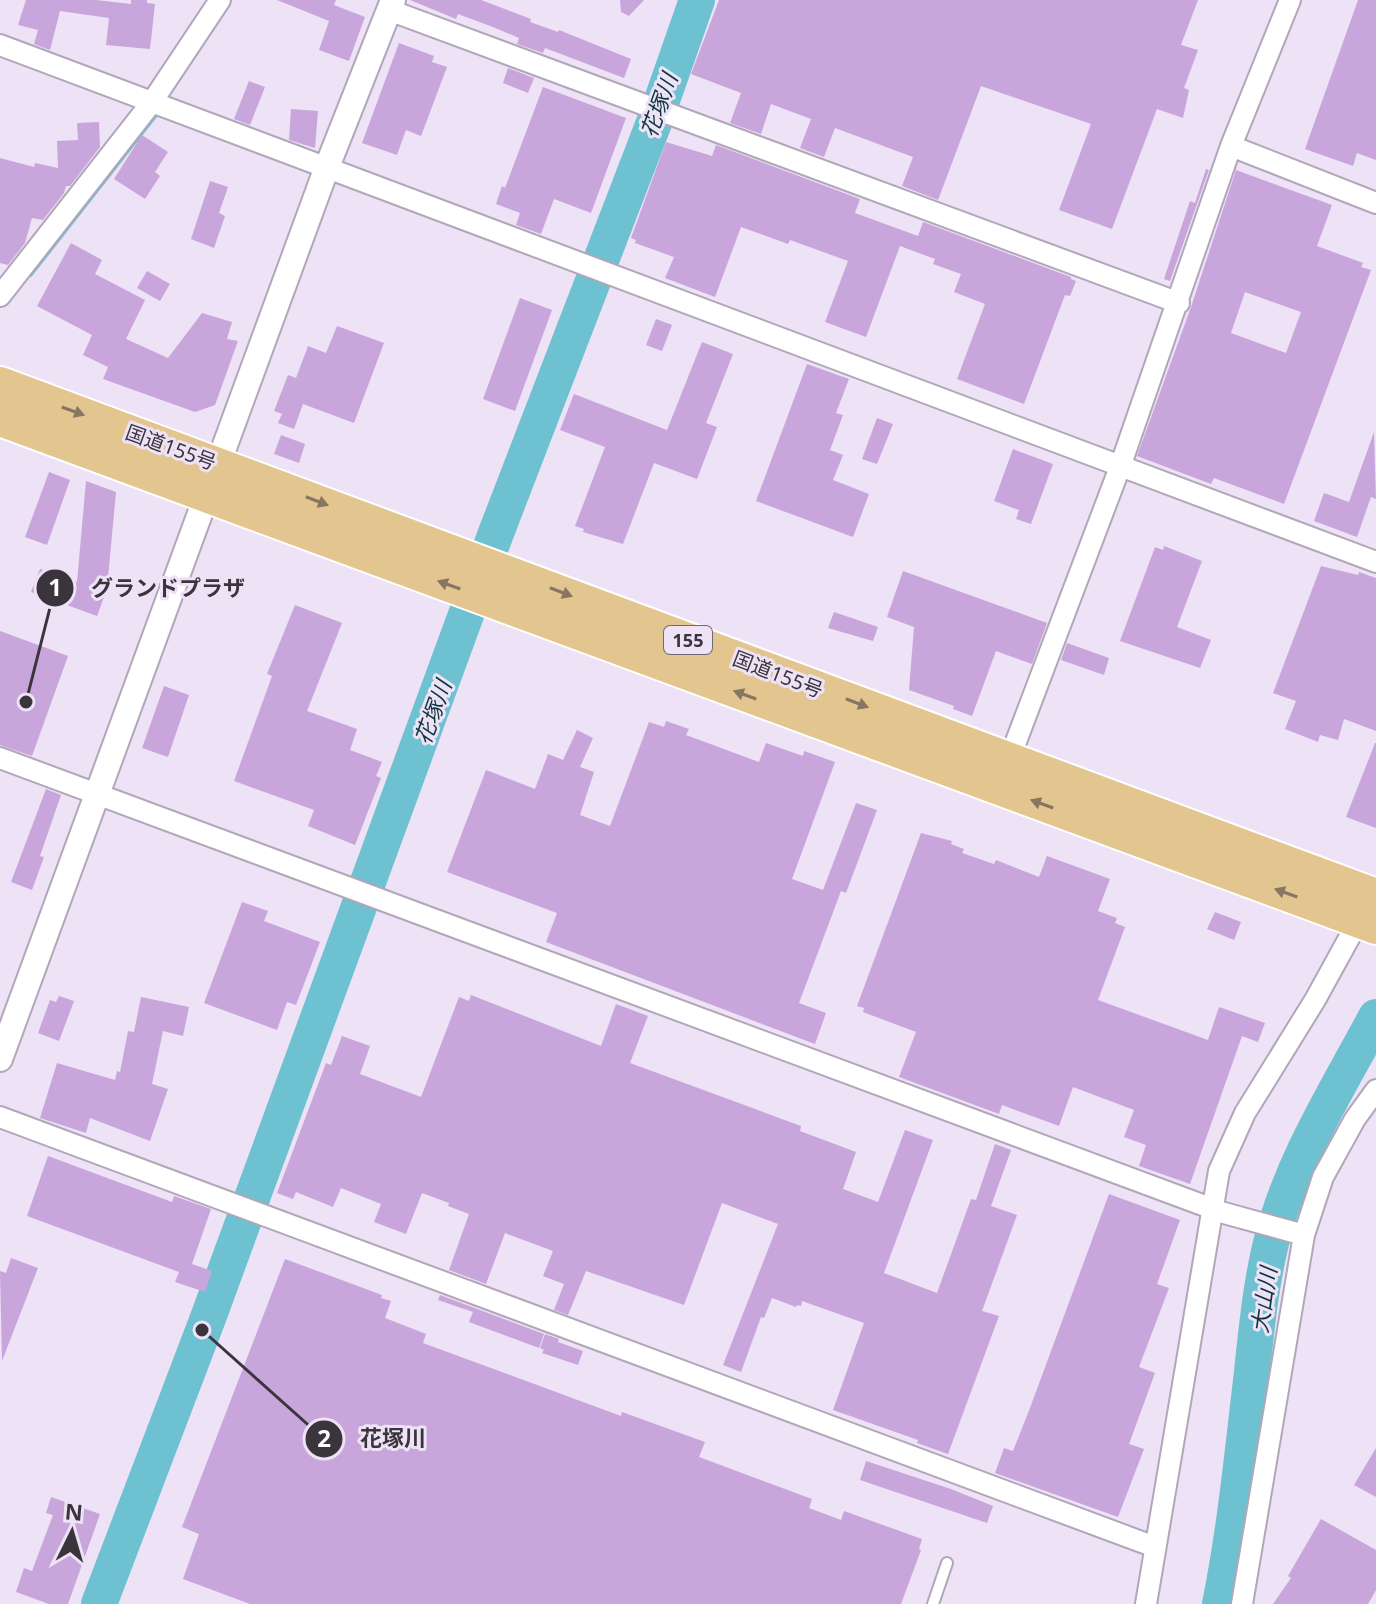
<svg xmlns="http://www.w3.org/2000/svg" width="1376" height="1604" viewBox="0 0 1376 1604" font-family="'Noto Sans','Noto Sans JP',sans-serif">
<rect width="100%" height="100%" fill="#eee2f6"/>
<g fill="none" stroke-linecap="round" stroke-linejoin="round">
<!-- stream -->
<path stroke="#6dc1d0" stroke-width="6" d="M30,274L154,116L157,109"/>
<!-- river -->
<path stroke="#6dc1d0" stroke-width="36" d="M99,1604L208,1318L496,533L655,120L697,0
M1220,1604C1235,1530 1242,1456 1251,1381C1256,1335 1260,1288 1271,1243C1291,1162 1337,1090 1376,1017"/>
</g>
<!-- building -->
<path fill="#c8a5db" fill-rule="evenodd" d="M26,0H96L131,4V0H147V3L155,4L150,49L106,45L109,18L60,11L50,50L34,44L38,30L18,25Z
M277,0H336L334,5L365,17L349,61L319,50L329,21Z
M410,0H481L531,19L530,22L558,32L559,30L631,59L624,78L545,48L543,53L517,44L519,38L493,27L458,14L456,19Z
M620,0H644L629,16L621,12Z
M719,0H1198L1181,45L1198,50L1184,88L1189,90L1183,118L1157,109L1112,229L1059,210L1091,124L981,86L938,200L902,186L913,157L835,128L824,157L800,148L811,119L771,104L761,134L730,123L741,93L691,74Z
M1358,0H1376V160L1357,153L1353,166L1305,149Z
M399,43L434,56L432,62L447,67L421,136L406,130L397,155L362,143Z
M508,68L534,78L528,93L503,83Z
M249,81L265,87L250,125L234,119Z
M543,87L626,118L591,213L554,199L541,234L516,225L520,213L496,204L502,186L505,188Z
M291,109L318,111L315,148L289,140Z
M99,122L100,147L70,186H66L64,193L43,220L32,218L25,243L8,265L0,263V158L34,167L35,163L58,168L57,141L78,140L77,123Z
M142,135L168,152L155,172L160,176L145,199L114,179Z
M666,142L712,156L716,145L860,199L855,213L918,236L923,222L1071,277V279L1076,281L1070,296L1065,295L1024,404L957,379L985,304L954,292L961,274L933,264L935,259L900,246L866,337L825,322L848,261L790,240L788,244L741,227L715,297L665,278L674,257L635,243L636,240L631,238Z
M1206,169L1209,170L1170,281L1164,279L1190,201L1195,203Z
M1236,170L1332,205L1317,246L1363,263L1361,267L1371,270L1284,504L1214,478L1211,484L1137,456L1191,307ZM1245,292L1301,312L1286,353L1231,333Z
M210,181L228,187L219,213L225,216L214,248L191,239Z
M71,243L102,260L95,274L145,300L126,339L168,358L202,313L232,322L227,339L238,341L215,405L195,412L103,379L108,367L83,355L92,335L37,306Z
M147,271L170,284L160,301L137,288Z
M520,298L552,310L515,411L483,399Z
M656,319L672,325L662,351L646,345Z
M337,326L384,343L354,423L303,404L294,429L278,423L282,414L274,411L288,375L296,378L308,346L326,353Z
M702,342L733,354L706,423L717,427L697,479L654,463L623,544L583,532L584,529L575,526L605,447L560,430L574,394L667,430Z
M807,364L849,379L836,413L843,415L830,450L843,455L833,480L869,494L853,537L756,501Z
M877,418L893,424L877,464L862,459Z
M1374,432L1376,499L1371,497L1357,537L1314,521L1324,493L1349,502Z
M281,435L305,444L299,463L274,454Z
M1013,449L1053,464L1031,524L1016,519L1019,510L994,501Z
M49,472L70,480L47,545L25,537Z
M86,481L116,492L107,589L97,616L31,592L40,569L77,582Z
M1164,546L1202,561L1177,627L1211,640L1200,668L1120,641L1155,547L1163,550Z
M1321,566L1358,575L1359,572L1376,578V731L1344,719L1338,740L1320,735L1318,742L1285,729L1296,701L1273,693Z
M903,571L1047,623L1032,664L996,651L972,716L953,709L954,706L909,690L914,627L887,617Z
M295,605L342,623L307,711L357,729L350,750L382,762L376,776L381,778L355,845L308,826L314,810L234,781L272,676L267,674Z
M834,612L878,627L873,641L828,628Z
M0,631L68,656L32,756L0,745Z
M1067,643L1109,658L1104,675L1061,660Z
M164,686L189,695L168,757L142,748Z
M666,721L689,729L686,735L759,762L766,743L803,756L804,751L835,762L792,879L823,890L856,803L877,810L846,893L841,891L799,1003L826,1013L815,1044L546,942L557,913L447,872L486,770L535,789L548,754L563,760L577,730L593,738L580,767L594,772L580,815L610,826L649,722L664,727Z
M1375,743H1376V828L1346,817Z
M46,789L61,795L40,856L44,857L32,890L11,882Z
M921,833L952,841L951,844L964,849L962,853L994,864L996,860L1039,877L1047,856L1110,879L1098,911L1117,918L1115,923L1125,927L1098,1000L1208,1040L1219,1007L1265,1023L1258,1042L1242,1036L1190,1184L1139,1166L1146,1145L1124,1137L1134,1110L1073,1087L1059,1126L1002,1105L999,1114L899,1077L916,1032L863,1012L864,1008L857,1006Z
M242,902L268,911L264,921L320,942L296,1005L287,1002L277,1030L204,1003Z
M1215,912L1241,922L1234,940L1207,929Z
M471,995L601,1046L616,1004L648,1016L630,1063L801,1126L800,1131L856,1152L843,1189L878,1202L905,1130L933,1140L884,1273L937,1293L971,1199L976,1200L995,1144L1011,1150L991,1206L1017,1215L982,1311L999,1316L948,1454L917,1443L918,1440L833,1410L864,1323L802,1301L801,1306L797,1305L796,1307L772,1298L764,1318L761,1317L741,1372L723,1365L778,1224L722,1203L684,1305L586,1271L568,1315L554,1310L564,1284L543,1276L553,1251L505,1233L486,1284L449,1270L469,1214L448,1206L449,1203L422,1193L406,1234L374,1222L381,1204L341,1188L333,1207L296,1192L293,1199L277,1193L326,1063L331,1065L342,1036L370,1046L360,1074L421,1097L459,997L469,1001Z
M59,996L74,1001L59,1041L38,1033L50,1000L56,1002Z
M141,997L189,1007L183,1036L163,1031L152,1084L168,1089L150,1141L90,1118L86,1133L40,1118L57,1063L115,1080L117,1071L120,1072L128,1031L134,1032Z
M48,1156L172,1202L174,1196L211,1209L192,1264L212,1271L205,1292L175,1282L179,1272L27,1216Z
M1109,1194L1180,1220L1157,1284L1169,1288L1139,1367L1155,1373L1129,1444L1144,1449L1118,1517L995,1473L1004,1448L1013,1451L1030,1408Z
M11,1258L38,1268L2,1361L0,1271L6,1273Z
M285,1259L382,1295L381,1298L391,1301L385,1318L426,1334L423,1343L621,1416L622,1412L705,1442L699,1457L812,1499L809,1508L841,1520L844,1511L922,1539L919,1549L921,1550L901,1604H250L183,1579L199,1534L182,1527Z
M440,1295L544,1334L539,1348L469,1322L473,1312L438,1300Z
M545,1334L559,1339L558,1342L583,1351L578,1365L542,1353L544,1350L540,1348Z
M1376,1448V1497L1354,1485Z
M866,1461L951,1489L993,1506L987,1523L860,1480Z
M51,1497L100,1514L68,1604H49L16,1592L24,1568L32,1571L53,1515L46,1513Z
M1321,1519L1376,1550V1590L1368,1604H1273L1291,1578L1288,1576Z"/>
<g fill="none" stroke-linecap="round" stroke-linejoin="round">
<!-- service casing -->
<g stroke="#b2a6b9" stroke-width="14">
<path id="service" d="M933,1604L947,1563"/>
</g>
<!-- minor casing -->
<g stroke="#b2a6b9" stroke-width="24">
<path id="minor" d="M389,10L1179,303
M0,45L1376,562
M1231,146L1376,203
M0,296L152,102L220,0
M0,758L1224,1213L1304,1235
M1009,760L1120,467L1231,146L1290,0
M0,1117L1155,1547
M1146,1604L1219,1171L1245,1113L1315,1000L1359,920
M1242,1604L1304,1235L1323,1177L1355,1119L1376,1090"/>
</g>
<!-- tertiary casing -->
<g stroke="#b2a6b9" stroke-width="28">
<path id="tertiary" d="M0,1059L327,167L393,0"/>
</g>
<!-- trunk casing -->
<g stroke="#fff" stroke-width="38">
<path id="trunk" d="M0,384L1376,896
M0,419L1376,927"/>
</g>
<!-- service -->
<use href="#service" stroke="#fff" stroke-width="10"/>
<!-- minor -->
<use href="#minor" stroke="#fff" stroke-width="20"/>
<!-- tertiary -->
<use href="#tertiary" stroke="#fff" stroke-width="24"/>
<!-- trunk -->
<use href="#trunk" stroke="#e3c68f" stroke-width="34"/>
</g>
<!-- one-way arrows -->
<defs><path id="oneway-solid" d="M-6-.8H1V-3.2L6.5 0L1 3.2V.8H-6Z" transform="scale(2)"/></defs>
<g fill="#867662">
<use href="#oneway-solid" transform="translate(73 411) rotate(20)"/>
<use href="#oneway-solid" transform="translate(317 501) rotate(21)"/>
<use href="#oneway-solid" transform="translate(449 585) rotate(-160)"/>
<use href="#oneway-solid" transform="translate(561 592) rotate(21)"/>
<use href="#oneway-solid" transform="translate(745 695) rotate(-160)"/>
<use href="#oneway-solid" transform="translate(857 703) rotate(21)"/>
<use href="#oneway-solid" transform="translate(1042 804) rotate(-160)"/>
<use href="#oneway-solid" transform="translate(1286 893) rotate(-160)"/>
</g>
<g text-anchor="middle" dominant-baseline="central" stroke-width="6" stroke-linejoin="round" paint-order="stroke">
<!-- shield labels -->
<rect fill="#eee2f6" stroke="#706974" stroke-width="2" x="664" y="626" width="48" height="28" rx="6"/>
<g font-size="18" font-weight="bold" fill="#3a353d">
<text x="688" y="640">155</text>
</g>
<!-- street labels -->
<g font-size="20" fill="#3a353d" stroke="#eee2f6">
<text transform="translate(171 447) rotate(20)">国道155号</text>
<text transform="translate(778 674) rotate(21)">国道155号</text>
</g>
<!-- water labels -->
<g font-size="22" font-style="italic" fill="#0c363c" stroke="#eee2f6">
<text transform="translate(658 105) rotate(-70)">花塚川</text>
<text transform="translate(432 712) rotate(-70)">花塚川</text>
<text transform="translate(1263 1300) rotate(-82)">大山川</text>
</g>
</g>
<!-- callouts -->
<path fill="none" stroke="#3a353d" stroke-width="3" d="M26 702L55 588M202 1330L324 1439"/>
<g fill="#3a353d" stroke="#eee2f6" stroke-width="3">
<circle cx="26" cy="702" r="8"/>
<circle cx="202" cy="1330" r="8"/>
<circle cx="55" cy="588" r="20"/>
<circle cx="324" cy="1439" r="20"/>
</g>
<g font-size="24" text-anchor="middle" font-weight="bold" fill="#fff">
<text x="55" y="596">1</text>
<text x="324" y="1447">2</text>
</g>
<g font-size="22" text-anchor="middle" font-weight="bold" fill="#3a353d" stroke="#eee2f6" stroke-width="6" stroke-linejoin="round" paint-order="stroke">
<text x="168" y="596">グランドプラザ</text>
<text x="393" y="1446">花塚川</text>
</g>
<!-- north arrow -->
<g transform="translate(72 1532) rotate(5)" stroke="#eee2f6" stroke-width="6" paint-order="stroke">
<path d="M0-6L14 30L0 20L-14 30Z" fill="#3a353d"/>
<text y="-12" font-size="22" font-weight="bold" text-anchor="middle" fill="#3a353d">N</text>
</g>
</svg>
